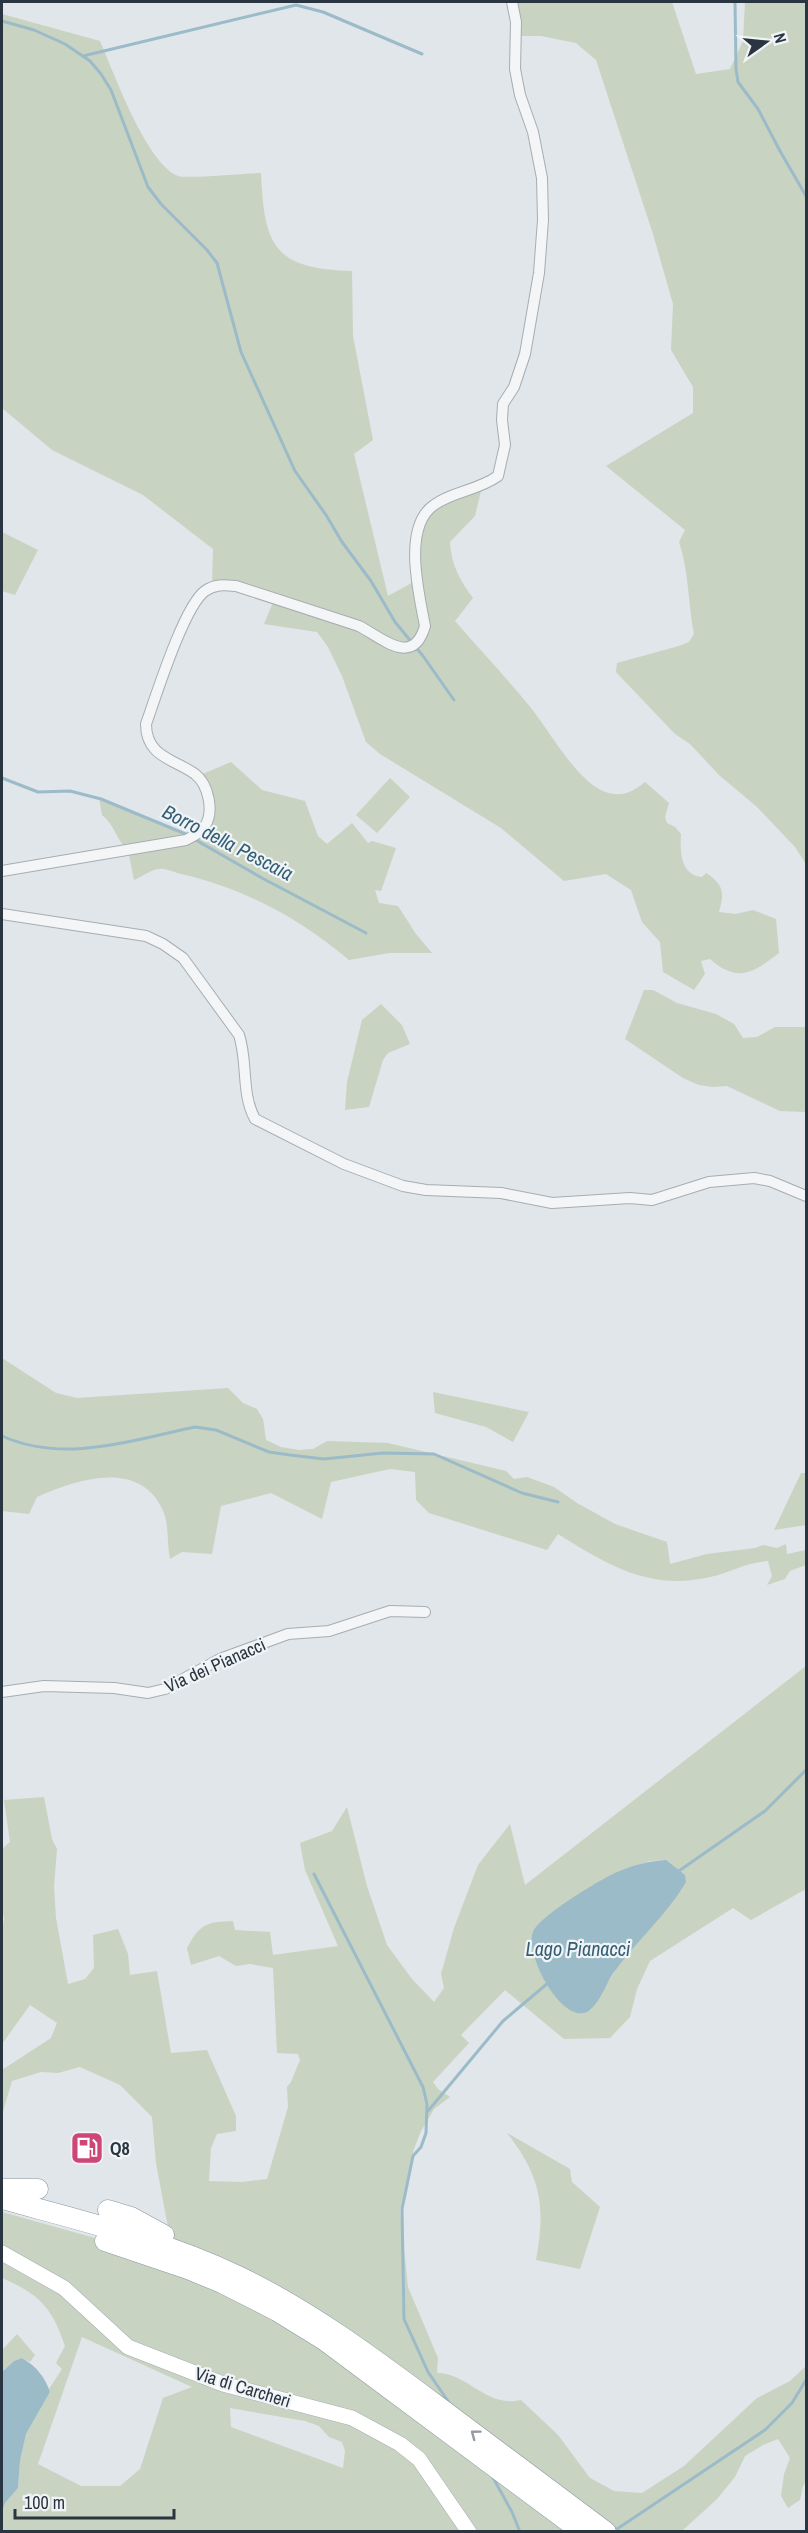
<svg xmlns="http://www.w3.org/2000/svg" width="808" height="2533" viewBox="0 0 808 2533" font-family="'Archivo Narrow',sans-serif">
<rect width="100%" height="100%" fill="#e0e6e9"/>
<!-- green -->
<path fill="#c9d3c1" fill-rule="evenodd" d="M512,2H672L696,74L730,69L743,41L745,2H806V864L795,847L757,807L719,775L690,744L675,734L616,672L617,663L679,646L689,642L694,634C688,604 689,571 679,542L685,530L606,466L693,413V387L671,350L673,304L653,234L596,60L576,43L541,36H516Z
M2,14L100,41C114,73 146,163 178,176C186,179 248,173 261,173C264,246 274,269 352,271L353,336L373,440L354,454L388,596L417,580L425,513L482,487L475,516L450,542C451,564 460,581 473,598L455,621C480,650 507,678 531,708C550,732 573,774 599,789C617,799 631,794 645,782L669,803L665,817L667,823L675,827L681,834C680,851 680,875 702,877L706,873C725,885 724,894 719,912L736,914L753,910L776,919L779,953C754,972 738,984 710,959L701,961L705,974L694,990L663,972L660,942L642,922L631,890L606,874L564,881L501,828L380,754L366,742L342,676L328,647L317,632L264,624L274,600L236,586L212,587L213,549L143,495L52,450L2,408Z
M2,532L38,550L15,595L2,591Z
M231,762L262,790L305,801L318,836L327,844L352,823L368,843L372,841L396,848L381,891L375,890L379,903L398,906L416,934L432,953H389L349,960C300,919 244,888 181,874C175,873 166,868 159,869C152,869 141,877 134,880L128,850C116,840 115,825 102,815L99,798L182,831L191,837L209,817L198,776Z
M390,778L410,797L377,833L356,815Z
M644,990H653L677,1003L716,1014L734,1024L743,1038L757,1037L775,1027H806V1112L780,1111L727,1086L713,1087L699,1085L683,1078L625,1039Z
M381,1004L402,1025L410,1044L388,1053L383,1060L369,1107L345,1110L347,1082L362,1020Z
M2,1358L56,1393L77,1398L228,1388L243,1403L257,1409L263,1419L266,1440L281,1447L299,1450L313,1449L327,1441L388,1443L506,1471L514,1479L527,1477L554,1487L577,1503L615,1524L667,1542L670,1564L707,1554L755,1548L763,1545L777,1548L786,1544L787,1554L806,1550V1565L790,1571L785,1579L767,1585L772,1576L768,1561C744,1563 732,1572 710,1577C649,1591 608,1565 558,1534L547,1550L429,1513L416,1500L415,1472L390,1469L331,1482L322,1519L271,1493L221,1506L212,1554L182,1552L170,1559C167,1544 169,1527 164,1513C142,1458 77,1479 37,1497L29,1514L2,1511Z
M433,1392L529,1412L513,1442L486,1427L435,1413Z
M801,1473H806V1525L774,1530Z
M806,1666V1889L751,1920L733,1908L650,1961L637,1989L630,2017L610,2038L564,2039L505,1990L461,2035L469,2043L433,2082L438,2089L450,2097L434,2109L421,2131L414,2149L400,2211L408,2287L438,2358L437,2373C468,2373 486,2408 521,2400L558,2435L590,2478L614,2491L642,2493L684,2466L757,2398L790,2381L806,2366V2481L803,2486L800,2500L788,2508L781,2496L784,2474L790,2458L778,2439L763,2445L745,2456L735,2477L717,2499L682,2531H606L170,2238L156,2163L152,2117L120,2085L80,2067L58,2073L41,2072L12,2081L2,2115V2070L51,2038L57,2023L30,2005L2,2044V1934L4,1918L2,1908V1849L10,1842L4,1800L44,1797L52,1839L57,1849L54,1887L56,1918L68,1984L85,1979L94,1968L93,1935L118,1929L128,1954L130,1975L157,1971L171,2053L207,2050L236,2116V2131L217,2134L211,2148L209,2181L242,2182L267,2179L288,2107L287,2087L291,2082L300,2060L298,2054L277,2053L273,1968L250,1964L236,1966L219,1956L191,1965L187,1948C200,1924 206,1922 233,1921L235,1930L270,1932L273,1955L338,1946L305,1870L300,1843L332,1831L347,1807L367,1886L387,1945L412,1979L434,2002L444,1988L441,1974L454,1928L478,1865L510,1824L525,1885ZM666,1860L614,1973L590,2010L620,1871L650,1861Z
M507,2133L570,2169L572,2182L600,2207L580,2269L536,2260C546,2207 541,2176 507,2133Z
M2,2212L109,2242L277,2311L582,2531H2V2512L5,2503L18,2488L20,2461L26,2434L50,2392L49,2389L62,2369L56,2363L65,2346C52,2307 39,2294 2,2278ZM82,2337L192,2387L163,2398L140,2469L120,2486H81L38,2464ZM230,2408L305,2421L319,2426L329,2437L342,2442L345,2451L343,2468L231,2427Z
M17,2334L35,2355L30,2362L22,2358L14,2361L2,2372V2350Z"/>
<!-- water -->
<path fill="#9bbbc9" d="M666,1860L685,1875L686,1882C666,1916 635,1942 612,1975C606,1985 598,2006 587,2012C561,2024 524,1953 533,1932C539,1916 605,1876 622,1870C637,1864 650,1861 666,1860Z
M22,2358C36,2366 45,2377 50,2392L26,2434L20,2461L18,2488L5,2503L2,2512V2372L14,2361Z"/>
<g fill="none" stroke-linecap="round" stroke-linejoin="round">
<!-- stream -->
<path stroke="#9bbbc9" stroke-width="3" d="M735,2L736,69L738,82L758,109L780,151L806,196
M2,21L34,30L65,44L90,61L101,74L111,90L148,187L161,204L207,250L217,263L241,352L295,471L326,515L342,542L371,581L395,622L423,656L454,700
M83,56L296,5L323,12L422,54
M2,778L38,792L70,791L101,799L188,835
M194,839L262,878L366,933
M2,1436C64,1464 132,1440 195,1427L216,1430L269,1452L290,1455L324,1459L383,1453L434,1454L522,1493L558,1502
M676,1873L765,1811L806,1770
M314,1874L423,2087L427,2104L426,2133L421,2147L413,2156L402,2209L404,2319L428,2372L450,2404
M428,2111L503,2021L548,1983
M491,2474L512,2512L520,2532
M614,2531L765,2430L792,2403L806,2380"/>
<!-- street casing -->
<g stroke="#a5aeb3" stroke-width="12">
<path id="street" d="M2,871L186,840C193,836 201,833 205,826C214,812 209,785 195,774C174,759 146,757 146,724C156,696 184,606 205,591C215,584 224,585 236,586L359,626C382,638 413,668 425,626C419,594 402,527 434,505C453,491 477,491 498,476L505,445L502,420L503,404L514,387L525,354L539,273L543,220L542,178L533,132L520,95L515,69L516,22L512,2
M2,914L146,936L163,944L183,958L239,1035C248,1062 241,1094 255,1119L344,1164L403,1186L426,1190L501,1193L552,1203L630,1198L652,1200L709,1182L754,1178L770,1181L806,1196
M2,1692L44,1686L114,1688L148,1693L165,1689L220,1659L288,1634L329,1631L390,1611L425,1612"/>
</g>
<!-- secondary casing -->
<g stroke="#a5aeb3" stroke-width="16">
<path id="secondary" d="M2,2253L64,2288L128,2347L223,2384L352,2418L400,2444L419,2459L469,2532"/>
</g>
<!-- highway casing -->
<g stroke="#8896a0" stroke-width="21">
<path id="highway" d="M2,2189H38
M2,2199C82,2221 163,2240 238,2276C309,2310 372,2357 435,2404C492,2447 549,2489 606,2532
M108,2210L131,2217L164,2235
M105,2241L188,2269L222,2283L277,2311L324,2340L582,2532"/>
</g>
<!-- street -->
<use href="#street" stroke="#f3f5f7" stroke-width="10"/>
<!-- secondary -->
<use href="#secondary" stroke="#fff" stroke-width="15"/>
<!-- highway -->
<use href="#highway" stroke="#fff" stroke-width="20"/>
</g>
<!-- one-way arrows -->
<defs><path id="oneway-chevron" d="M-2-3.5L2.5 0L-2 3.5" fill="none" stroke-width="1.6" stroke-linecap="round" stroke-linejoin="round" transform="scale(1.5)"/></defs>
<use stroke="#949aa0" href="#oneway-chevron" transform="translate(475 2434) rotate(-143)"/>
<!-- icons -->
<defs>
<g id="fuel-square" transform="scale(1.725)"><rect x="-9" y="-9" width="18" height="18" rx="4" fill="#ce4676" stroke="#f0f4f7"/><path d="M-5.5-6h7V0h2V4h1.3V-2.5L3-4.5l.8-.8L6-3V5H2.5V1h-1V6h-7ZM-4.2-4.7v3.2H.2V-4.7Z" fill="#fff"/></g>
</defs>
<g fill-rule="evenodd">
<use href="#fuel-square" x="87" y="2148"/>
</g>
<g text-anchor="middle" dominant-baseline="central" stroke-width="4.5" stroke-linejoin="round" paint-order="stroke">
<!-- street labels -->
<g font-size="18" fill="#293641" stroke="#f0f4f7">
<text transform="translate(215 1665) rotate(-24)">Via dei Pianacci</text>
<text transform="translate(243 2387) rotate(17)">Via di Carcheri</text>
</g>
<!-- poi labels -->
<g font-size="18" font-weight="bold" fill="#293641" stroke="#f0f4f7" text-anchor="start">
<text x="110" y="2148">Q8</text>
</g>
<!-- water labels -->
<g font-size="20" font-style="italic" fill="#335e74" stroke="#f0f4f7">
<text transform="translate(228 842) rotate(27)">Borro della Pescaia</text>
<text x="578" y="1948">Lago Pianacci</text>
</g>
</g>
<!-- border -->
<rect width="808" height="2533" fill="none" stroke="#293641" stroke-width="6"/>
<!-- north arrow -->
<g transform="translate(766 42) rotate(75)" stroke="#f0f4f7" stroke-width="4.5" paint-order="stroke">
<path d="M0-4.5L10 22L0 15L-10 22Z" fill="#293641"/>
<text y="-9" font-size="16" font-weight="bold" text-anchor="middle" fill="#293641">N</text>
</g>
<!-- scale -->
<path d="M15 2509v9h159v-9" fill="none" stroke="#293641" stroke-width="3"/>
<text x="24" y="2509" font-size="18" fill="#293641" stroke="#f0f4f7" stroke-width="4.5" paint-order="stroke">100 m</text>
</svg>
